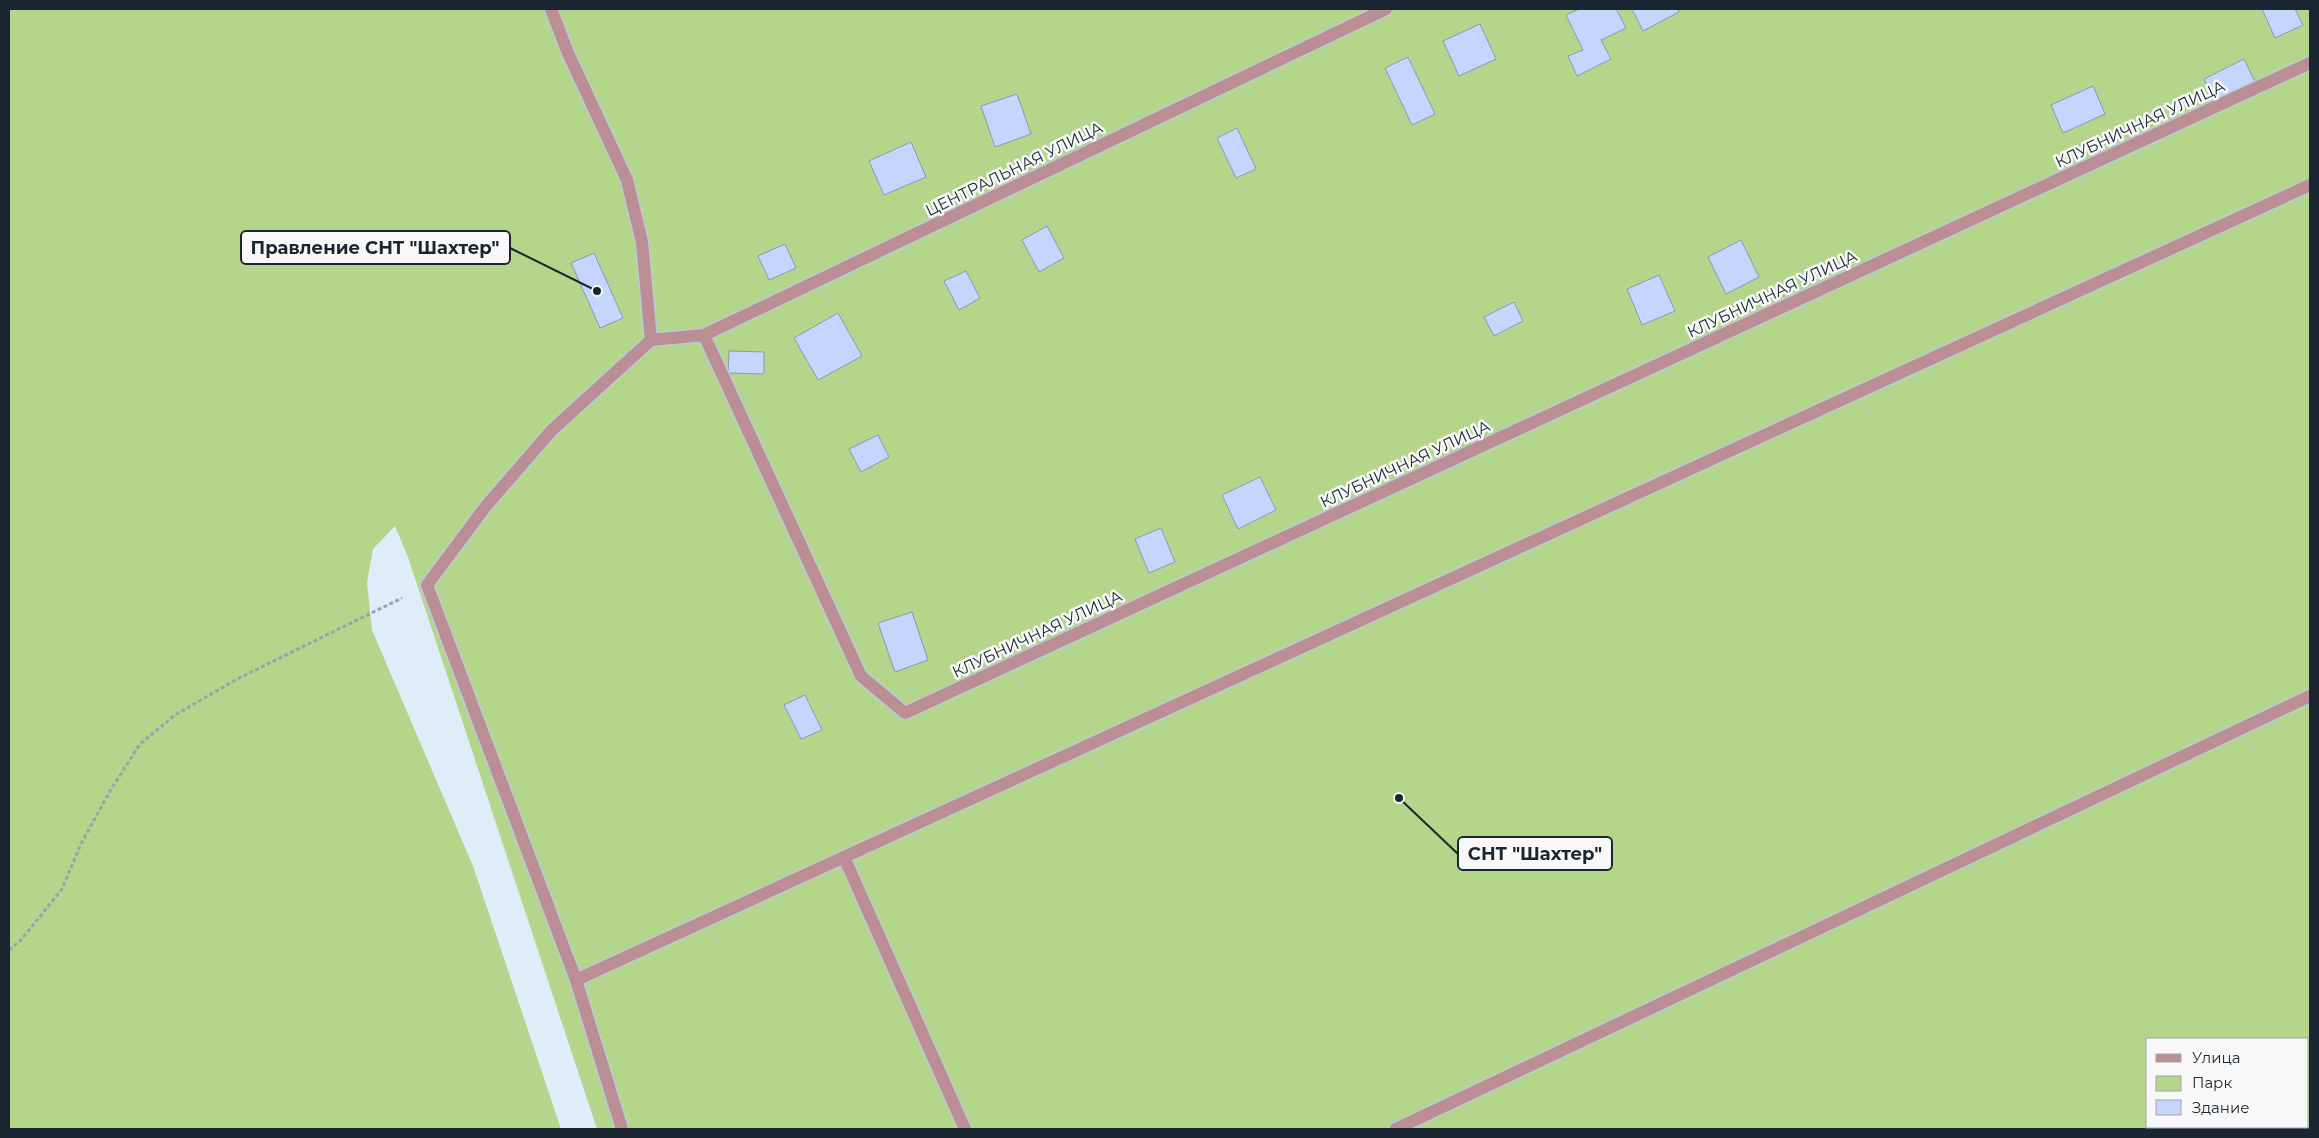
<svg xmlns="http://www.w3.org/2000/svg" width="2319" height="1138" viewBox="0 0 2319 1138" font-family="Montserrat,sans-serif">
<rect width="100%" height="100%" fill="#dfedfa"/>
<!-- green -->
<path fill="#b4d68a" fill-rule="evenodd" d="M9,9H2310V1129H597L408,557L395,526L373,549L367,582L372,630L473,866L561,1129H9ZM2148,1039H2308V1127H2148Z"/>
<!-- building -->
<path fill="#c5d6fe" stroke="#8796bc" d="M1579,9H1616L1626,28L1601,40L1611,59L1577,76L1568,56L1583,50L1566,15Z
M1632,9H1677L1679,12L1643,31Z
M2262,9H2295L2303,25L2275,38Z
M1480,24L1496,59L1459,76L1443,41Z
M1408,57L1435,114L1412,125L1385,68Z
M2244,59L2255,82L2215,102L2204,79Z
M2093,86L2105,114L2063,133L2051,105Z
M1017,94L1031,134L995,147L981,106Z
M1237,128L1256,169L1236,178L1217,138Z
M911,142L926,177L884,195L869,161Z
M1047,226L1064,258L1039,272L1022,240Z
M1741,240L1759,277L1726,294L1708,257Z
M785,244L796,268L769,280L758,256Z
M594,253L623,318L600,328L571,263Z
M966,271L980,298L959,310L944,281Z
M1659,275L1675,311L1642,325L1627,289Z
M1514,302L1523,321L1494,336L1484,317Z
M838,313L862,356L818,380L794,338Z
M729,351L764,352V374L728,373Z
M878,435L889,457L861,472L849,449Z
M1260,477L1276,510L1238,529L1222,495Z
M1161,528L1175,562L1149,573L1135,539Z
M912,612L928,660L895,672L878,623Z
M805,695L822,730L801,739L784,705Z"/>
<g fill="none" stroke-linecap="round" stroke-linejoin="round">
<!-- minor casing -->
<g stroke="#bbc9d6" stroke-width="15">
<path id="minor" d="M551,9L568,53L627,180L642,242L651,340
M704,335L861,676L905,713L2310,63
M651,340L704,335L1386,9
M844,857L965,1129
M576,980L2310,185
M622,1129L576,980L427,585L486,506L552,430L651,340
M1396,1129L2310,696"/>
</g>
<!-- path -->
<path stroke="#96a4b0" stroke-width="3" stroke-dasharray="4 2.5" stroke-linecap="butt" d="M9,950L21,940L62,889L81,844L110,791L140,744L175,715L239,678L402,598"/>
<!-- minor -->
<use href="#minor" stroke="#bb8d94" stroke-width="12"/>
</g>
<g text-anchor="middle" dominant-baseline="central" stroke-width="5" stroke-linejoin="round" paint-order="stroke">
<!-- street labels -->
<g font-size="16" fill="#192632" stroke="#f8f8f8">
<text transform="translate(2140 124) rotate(-25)">КЛУБНИЧНАЯ УЛИЦА</text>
<text transform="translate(1014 169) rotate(-26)">ЦЕНТРАЛЬНАЯ УЛИЦА</text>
<text transform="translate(1772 294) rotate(-25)">КЛУБНИЧНАЯ УЛИЦА</text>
<text transform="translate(1405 464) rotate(-25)">КЛУБНИЧНАЯ УЛИЦА</text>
<text transform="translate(1037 634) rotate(-25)">КЛУБНИЧНАЯ УЛИЦА</text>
</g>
</g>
<!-- callouts -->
<path fill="none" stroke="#192632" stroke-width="2" d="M597 291L510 248M1399 798L1458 854"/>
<g fill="#192632" stroke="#f8f8f8" stroke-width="2">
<circle cx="597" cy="291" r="5"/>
<circle cx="1399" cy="798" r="5"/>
</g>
<g fill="#f8f8f8" stroke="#192632" stroke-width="2">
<rect x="241" y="231" width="269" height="33" rx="5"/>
<rect x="1458" y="837" width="154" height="33" rx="5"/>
</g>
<g font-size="18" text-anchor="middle" font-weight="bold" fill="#192632">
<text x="375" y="254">Правление СНТ "Шахтер"</text>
<text x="1535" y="860">СНТ "Шахтер"</text>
</g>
<!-- border -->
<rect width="2319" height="1138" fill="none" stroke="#192632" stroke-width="20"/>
<!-- legend -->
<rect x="2146" y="1038" width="162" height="90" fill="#f8f8f8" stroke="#9fa4a9"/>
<rect x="2156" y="1054" width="25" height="8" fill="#bb8d94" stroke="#9fa4a9"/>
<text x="2192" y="1063" font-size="15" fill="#192632">Улица</text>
<rect x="2156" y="1076" width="25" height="15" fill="#b4d68a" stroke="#9fa4a9"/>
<text x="2192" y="1088" font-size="15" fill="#192632">Парк</text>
<rect x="2156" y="1100" width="25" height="15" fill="#c5d6fe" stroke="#9fa4a9"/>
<text x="2192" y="1113" font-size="15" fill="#192632">Здание</text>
</svg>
